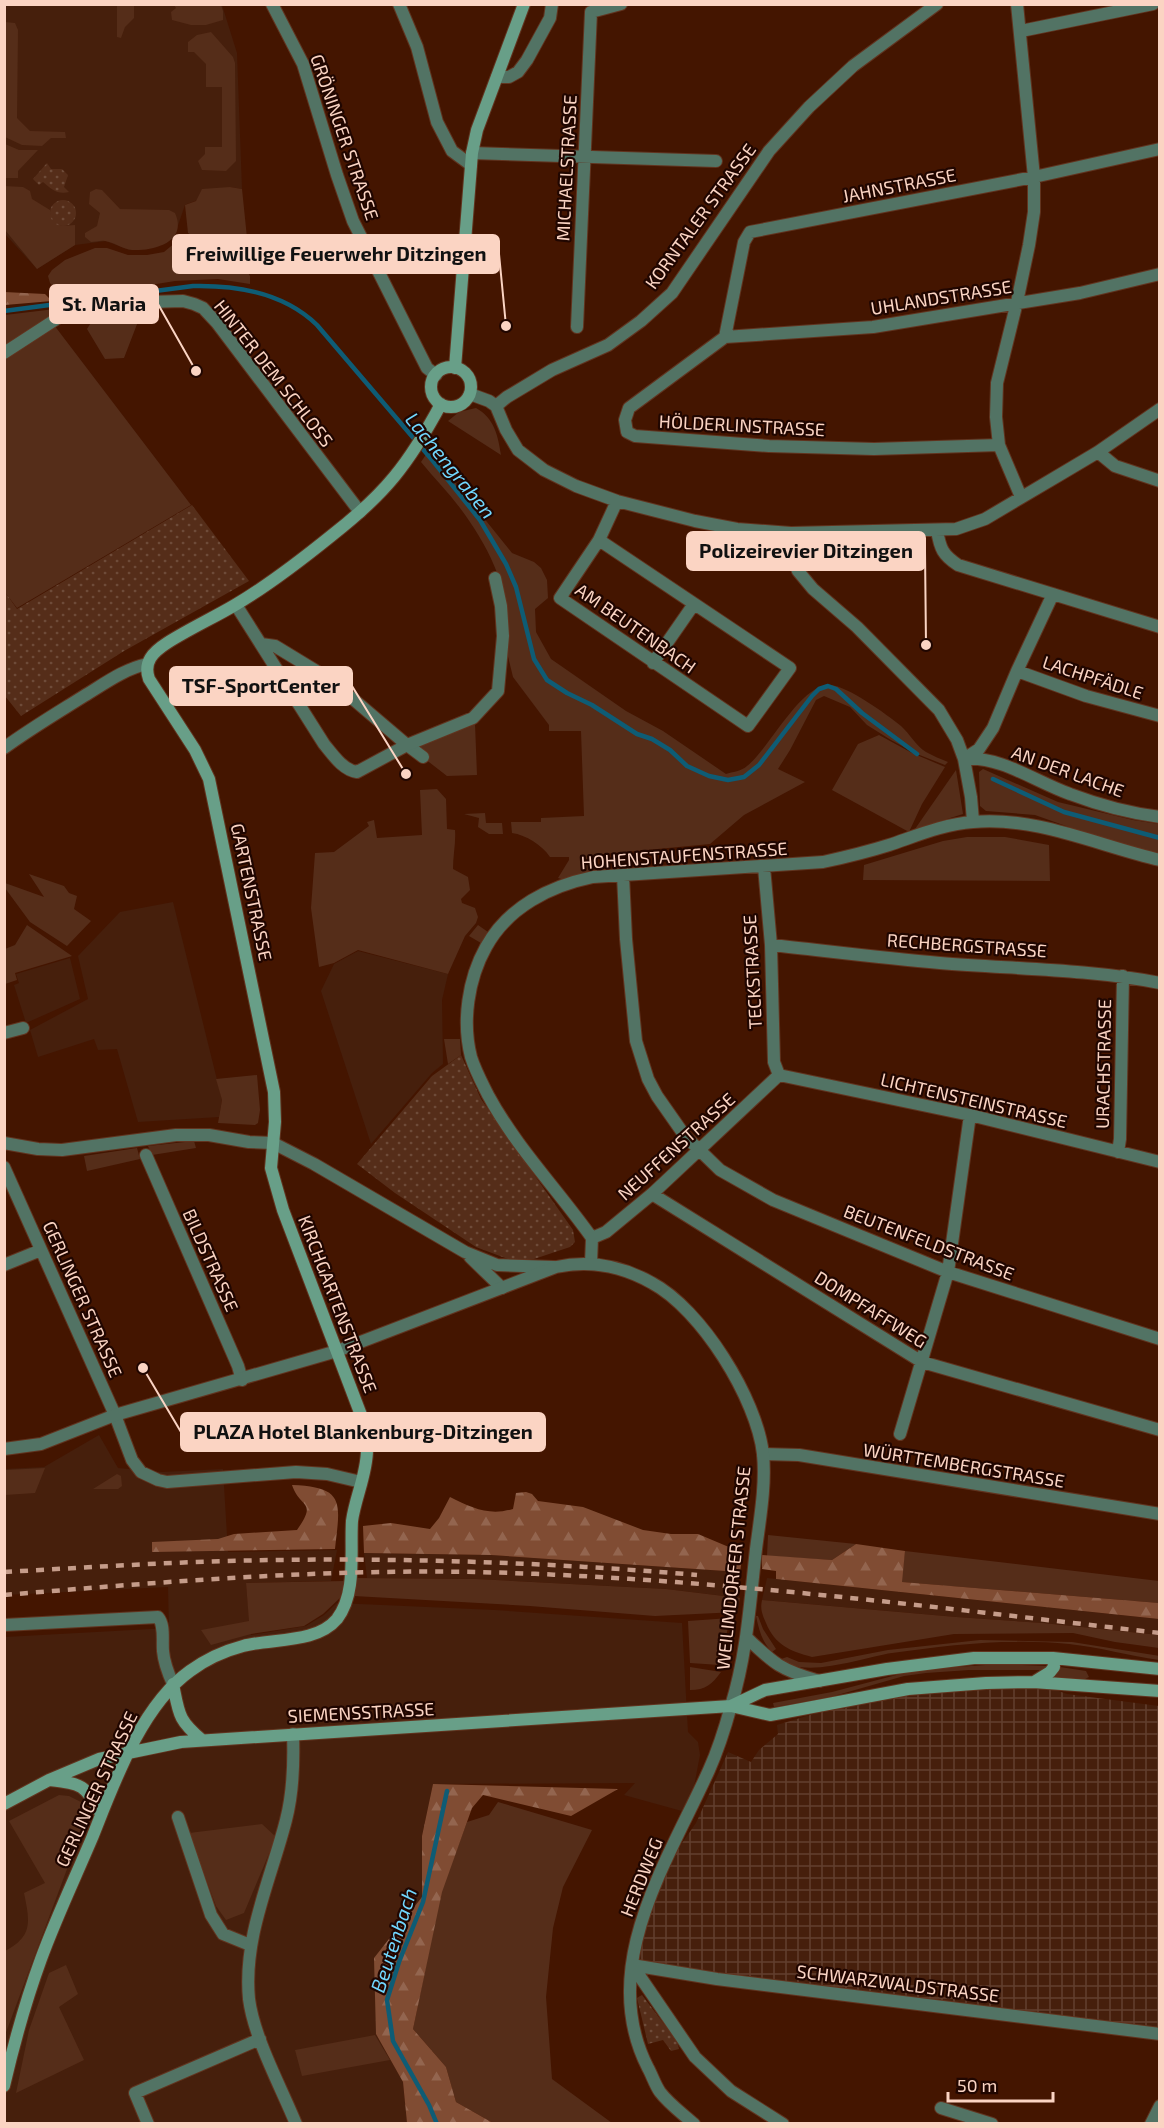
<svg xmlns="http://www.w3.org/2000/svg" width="1164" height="2128" viewBox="0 0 1164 2128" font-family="'Exo 2',sans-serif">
<defs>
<pattern id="industrial-grid" width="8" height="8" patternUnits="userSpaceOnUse" patternTransform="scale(1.5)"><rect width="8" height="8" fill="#461f0c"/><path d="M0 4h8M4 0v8" fill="none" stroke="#623f2e"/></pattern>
<pattern id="forest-firs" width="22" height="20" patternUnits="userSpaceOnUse" patternTransform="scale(1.5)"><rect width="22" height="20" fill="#804c33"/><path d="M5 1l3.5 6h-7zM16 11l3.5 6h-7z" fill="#93654f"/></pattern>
<pattern id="park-dots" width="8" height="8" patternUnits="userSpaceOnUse" patternTransform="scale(1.5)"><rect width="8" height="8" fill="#552d19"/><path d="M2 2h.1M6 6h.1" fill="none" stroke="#6e4b39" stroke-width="1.8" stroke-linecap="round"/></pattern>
</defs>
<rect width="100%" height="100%" fill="#441500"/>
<!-- built -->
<path fill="#461f0c" d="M5,5H222L237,53L242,189L230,187L185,205L174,237L164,244L146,249L129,250L106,241L75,245L37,269L5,234Z
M173,902L222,1100L219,1117L138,1122L117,1049L98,1050L94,1039L38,1057L30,1030L88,999L78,956L120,912Z
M358,951L448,974L442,1000L443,1064L432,1073L371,1144L321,991L334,964Z
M70,958L80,999L26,1023L14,985L19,983L16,974Z
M99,1435L118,1468L162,1472L223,1469L228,1552L337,1550L331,1581L246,1583L251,1635L306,1626L324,1615L337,1603L495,1610L682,1623L688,1732L698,1742L700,1755L689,1813L624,1795L635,1783L433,1784L422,1836V1897L376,2034L403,2082L407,2123H5V1637L169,1628L168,1587L5,1595L4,1469L44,1467Z
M364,1553L491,1555L740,1572L737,1592L740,1598L666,1589L476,1579L367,1578Z
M767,1578L1159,1619V1635L1043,1623L956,1617L762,1600Z"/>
<!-- industrial -->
<path fill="url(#industrial-grid)" d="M1033,1682L1067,1694L1159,1706V2033L632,1965L657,1879L696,1823L728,1752L751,1762L759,1750L778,1734L777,1725L883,1693Z"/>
<!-- green -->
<path fill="#552d19" d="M117,5H134V18L125,27L121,38L117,37Z
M174,5H221L223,11V20L206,25H191L172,20L171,12L176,8Z
M5,22L15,23L18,30L17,118L30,131L65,132L66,138H51L42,146L22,145L5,137Z
M211,32L233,57L235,63L236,161L226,171L202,170L198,161L205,154V147H222V87H206V64L194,52H188V42L197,35Z
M5,144L19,150H38L18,171V178H5Z
M4,186L23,187L30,191L32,199L50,210V214L61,226L75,225V245L37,269L5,230Z
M230,187L242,189L250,267L230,258L188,233L185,205L196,201L202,189Z
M96,189L102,190L120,209L169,210L175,213C188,242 154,251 132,250C122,249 114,242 105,241C101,240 95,242 91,242L85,237V233L97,226L100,213L89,204L90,192Z
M182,237L228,265L248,273L250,276V284L218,279L175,281L64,299L50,283L48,276L52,270L65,260L95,248H107L128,255H147L164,252Z
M137,307L139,319L124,358L105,359L87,329L97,313Z
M55,309L56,315L5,349V315Z
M54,325L191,505L17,608L4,591V358Z
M476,408C494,418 498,435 501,455L448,421L459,412Z
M429,450L512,553L534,562L541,568L547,580L548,598L535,609L536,632L551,659L626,711L663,731L726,774C732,772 742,771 747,766C769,749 801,683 830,685C848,686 886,714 901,726C910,734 916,746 926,752C933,756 941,759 948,762L945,765L917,754L891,740L867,725L850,707L824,696L816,700L790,750L778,769L805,782L744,815L710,844L594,855V869L570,882L558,878L569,860V857H550C542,845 526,835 512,833L511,822H541V818L584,816L581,731H549V725L513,677L503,636L509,631C508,585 487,544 460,508C448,492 434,478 421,462Z
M473,718L475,724L477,775L447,776L407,745Z
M879,735L912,753L945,767L922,804L909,832L832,790L858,744Z
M983,769L1058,802L1133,820L1159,824V856L1142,853L1035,815L986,811L980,806L979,772Z
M956,770L963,814L915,829Z
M437,789L446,799L447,829L455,830C456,843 453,855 453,869L468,877L470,890L461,899L462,903L475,908L478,917L476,923L465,936L448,974L358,950L334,963L319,967L311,908L315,853L334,852L369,826L367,822L374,820L377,838L422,835L420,790Z
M485,813L486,823H502L503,834H489L478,827L479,818L464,814Z
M967,837H1005L1049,845L1050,881L863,880L864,865L943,841Z
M29,874L64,886L69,893L77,896L74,909L91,921L67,946L30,922L5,888V883L44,897Z
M27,925L72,956L15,973L17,980L5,984V949L15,945Z
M478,925L488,932L481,943L469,936Z
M444,1039H460L461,1055L448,1064Z
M257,1075L260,1110L258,1123L255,1125L218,1123L222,1100L216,1079Z
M194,1141L196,1148L152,1155L148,1146Z
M137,1148L140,1159L87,1171L84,1156Z
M45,1468L35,1493L5,1495V1470Z
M117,1474L121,1476L122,1486L118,1489H93Z
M768,1535L856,1544L832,1560L767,1556Z
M905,1551L1159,1581V1603L901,1582Z
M354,1578L476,1579L666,1589L740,1598L737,1612L655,1616L530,1606L354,1596Z
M345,1581L341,1597L323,1614L304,1626L251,1634L211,1645L201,1630L249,1621L246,1583Z
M762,1600L956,1617L1043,1623L1159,1635V1648L1115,1642L1073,1633L954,1634L812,1657C790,1651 775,1645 766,1623C762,1614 760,1609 762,1600Z
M756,1616H758L763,1629L776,1649L772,1652C762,1642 759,1630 756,1616Z
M730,1618L720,1665L690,1663L688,1621Z
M980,1640L1072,1642L1160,1656L1159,1660C1130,1656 1099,1647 1069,1644C1011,1638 949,1645 892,1653C863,1657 804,1680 781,1659L787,1657L799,1662L821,1663L888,1650Z
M1000,1664L1047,1666L1048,1667L1047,1670H969L926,1673L904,1676L834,1696L774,1707L773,1703L832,1692L904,1673L928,1669Z
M690,1667L721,1672C712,1684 706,1690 690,1690Z
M1060,1667L1086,1671L1089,1677L1085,1679L1055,1677Z
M59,1795L69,1796L81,1802L84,1816L82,1829L5,2035V1951C33,1936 30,1922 24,1893L45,1883L9,1821Z
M498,1802L592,1830L563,1887L553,1928L546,1997L552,2079L612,2123H493L456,2102L446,2067L413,2029L441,1892L467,1822L489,1815Z
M262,1824L276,1837L244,1913L226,1920L216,1906L189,1833Z
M66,1965L78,1994L59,2007L84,2060L16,2093L29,2030L49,1973Z
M375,2035L390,2060L302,2076L295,2050Z"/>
<!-- forest -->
<path fill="url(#forest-firs)" d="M4,292L45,294L52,301L5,305Z
M292,1485C346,1487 340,1503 335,1549L152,1552V1542L218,1539L234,1534L297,1530C318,1500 300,1509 292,1485Z
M526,1492L532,1494L538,1501L583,1507L643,1530L671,1534H698L743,1553L740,1572L491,1555L364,1553L363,1526L391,1523L430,1529L439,1518L450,1497C472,1508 489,1516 513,1509L516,1493Z
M856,1544L905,1551L902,1582L1159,1603V1619L776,1579V1571L762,1569V1555L832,1560Z
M433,1784L618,1789L571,1816L483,1795L472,1808L442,1892L413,2029L446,2067L456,2102L493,2123H407L403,2082L376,2034L374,1958L422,1897V1836Z"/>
<!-- park -->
<path fill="url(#park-dots)" d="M47,163L51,169H62L68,175L64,187L69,192C58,195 51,189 43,182L39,185L33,179Z
M50 213a13 13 0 1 1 26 0a13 13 0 1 1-26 0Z
M192,505L249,581L124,651L21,716L5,696V592L17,609Z
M461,1055L481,1099L573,1230L575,1242L570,1247L534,1259L513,1261L476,1247L395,1193L357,1164L432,1076Z
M642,1995L677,2041L679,2049L671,2051L663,2040L648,2044L637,1998Z"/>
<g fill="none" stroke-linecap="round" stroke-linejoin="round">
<!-- stream -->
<path stroke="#0e5c75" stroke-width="4.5" d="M4,311L193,286C237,285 284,293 317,325L433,461L480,520L506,564L516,587L534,659L547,680L567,693L592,705L637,734L652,739L670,750L687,766L709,776L728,780L744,777L759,765L812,696L819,689L828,686L836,689L862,713L917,754
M993,779L1064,812L1160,838
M437,2124L429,2105L393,2041L387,2000L399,1962L423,1902L447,1791"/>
<!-- pedestrian casing -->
<g stroke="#61341f" stroke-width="14">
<path id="pedestrian" d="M407,745L423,757"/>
</g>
<!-- minor casing -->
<g stroke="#61341f" stroke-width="14">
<path id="minor" d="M272,4L303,64L337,175L353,221L427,368L436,375
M399,4L417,47L437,122L452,151L471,165
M1017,4L1034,177V212L1029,245L1017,302L997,383L996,417L999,445L1021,497
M1021,31L1153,4
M497,77H509L518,72L527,60L550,18L552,4
M472,153L716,161
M577,327L591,12L621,4
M725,337L744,242L750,232L1034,177L1160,149
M725,337L629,408L625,420L627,432L635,436L769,446L874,449L999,445
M725,337L873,327L1080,293L1160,274
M4,353L64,314L148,302L183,301L194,304L203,308L217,323L360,512
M470,394L489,401L496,406L506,430L518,450L544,470L576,486L617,501L695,521L737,529L791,533L956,529L985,519L1061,474L1098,452L1160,409
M496,406L507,397L552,370L608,345L641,321L672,293L769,151L809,107L853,66L937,4
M1098,452L1115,466L1160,481
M937,530C940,549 943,555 958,565L1160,627
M791,533V553L798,571L813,589L857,627L939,710L957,740L964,759L971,797L973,821
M599,540L790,668L748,726L560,598L599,540L617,501
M236,605L324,744C333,755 343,770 357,772L407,745L473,718L498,691L503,636L501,606L495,578
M261,644L275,646L321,674L353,699L407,745
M653,663L694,604
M1017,671L1053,594
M964,759L979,749L993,728L1017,671L1086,696L1160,716
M965,759C1001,756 1036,782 1070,794C1099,805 1129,813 1160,817
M764,867L771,945L774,1062L779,1075
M623,875L626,939L636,1041L648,1079L657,1096L685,1136L720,1170L773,1200L948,1272L1160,1339
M771,945C827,951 883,958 940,963C1014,969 1087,969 1160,983
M4,1033L23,1028
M779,1075L970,1115L1160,1162
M4,1143L38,1149L62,1150L176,1135H209L249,1142L273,1143L314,1164L465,1252L497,1265L554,1267
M1118,1152L1120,1139L1123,976
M146,1155L238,1366L242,1380
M4,1167L115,1415L132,1460L141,1472L158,1480L167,1482L296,1472L327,1474L361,1482
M652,1194L922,1362L1160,1430
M592,1238L606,1232L652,1194L779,1075
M470,1257L502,1288
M591,1263L592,1238C558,1190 516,1147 488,1095C482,1083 475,1070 471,1057C462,1022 468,979 486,947C508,907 550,886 593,877L823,862C846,857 867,852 889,845C916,836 944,824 973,822C1036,816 1099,846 1160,860
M4,1265L41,1250
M900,1434L948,1272L970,1115
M763,1454L799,1455L1160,1514
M4,1625L158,1617C165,1625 162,1640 163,1651C164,1663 168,1673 173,1684
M293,1734C294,1762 293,1793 286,1820C271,1879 243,1937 249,1999C254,2038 281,2087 296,2124
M178,1817L211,1915L223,1934L250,1945
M632,1965L717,1979L1160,2034
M632,1965L695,2057L731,2091L783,2124
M941,2108L992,2124
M148,2124L135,2093L260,2039
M694,2124C683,2114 669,2104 660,2092C655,2085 652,2075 648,2068C596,1967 668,1861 709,1770C718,1750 725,1728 731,1706
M1151,2124L1160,2106"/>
</g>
<!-- tertiary casing -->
<g stroke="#61341f" stroke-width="14">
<path id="tertiary" d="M4,748C30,729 57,713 84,696C104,684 124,669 147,664
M4,1449L41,1444L115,1415L337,1351L556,1267C589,1260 622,1266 652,1283C701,1309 757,1399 763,1454C766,1485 760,1518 756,1549C750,1602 747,1654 731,1706
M746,1637C774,1664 781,1670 819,1681"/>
</g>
<!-- secondary casing -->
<g stroke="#61341f" stroke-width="14">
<path id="secondary" d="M431 387a20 20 0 1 1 40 0a20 20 0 1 1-40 0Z
M455,368L472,153L477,130L524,4
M1034,1682L1050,1672L1054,1667L1053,1658
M173,1684C179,1714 178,1720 202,1740
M731,1706L765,1690L887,1669L974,1658H1053L1160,1669
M49,1780C83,1784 84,1784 101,1814
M4,1804L49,1780L99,1759L181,1742L731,1706L770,1715L908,1689L986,1683L1033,1682L1160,1691
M4,2086C14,2043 26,2000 41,1959C56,1918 75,1878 92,1838C114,1783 141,1706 190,1671C205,1660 224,1651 243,1646C272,1638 316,1644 337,1619C357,1593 350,1552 352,1521C355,1498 367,1474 367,1450C367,1438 363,1426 361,1415L283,1210L271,1168L275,1122L274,1092L209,779L195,750L149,679C143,662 153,652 167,643C189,629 213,618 235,605C269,585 300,561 331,536C354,518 376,499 394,477C413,454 427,430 441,404"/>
</g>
<!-- pedestrian -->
<use href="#pedestrian" stroke="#527364" stroke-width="12"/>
<!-- minor -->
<use href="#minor" stroke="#527364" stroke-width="12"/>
<!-- tertiary -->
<use href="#tertiary" stroke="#527364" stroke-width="12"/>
<!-- secondary -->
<use href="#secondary" stroke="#689f88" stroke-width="12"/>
<!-- rail -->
<path stroke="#c59c8a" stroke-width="4.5" stroke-dasharray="8 8" stroke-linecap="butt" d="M4,1572C95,1567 185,1561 276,1560C416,1558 557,1563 697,1575
M4,1595C161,1582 318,1569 475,1572C704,1577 932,1607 1160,1633"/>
</g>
<g text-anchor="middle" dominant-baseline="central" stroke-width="4.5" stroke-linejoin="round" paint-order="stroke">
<!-- street labels -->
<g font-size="18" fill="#fbd4c3" stroke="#200600">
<text transform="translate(345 137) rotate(71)">GRÖNINGER STRASSE</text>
<text transform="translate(566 168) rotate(-87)">MICHAELSTRASSE</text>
<text transform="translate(899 185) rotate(-11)">JAHNSTRASSE</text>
<text transform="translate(700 216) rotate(-54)">KORNTALER STRASSE</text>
<text transform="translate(941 297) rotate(-9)">UHLANDSTRASSE</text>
<text transform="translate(274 373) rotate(52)">HINTER DEM SCHLOSS</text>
<text transform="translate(742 425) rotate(3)">HÖLDERLINSTRASSE</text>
<text transform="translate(636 628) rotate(35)">AM BEUTENBACH</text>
<text transform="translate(1093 677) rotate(18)">LACHPFÄDLE</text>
<text transform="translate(1068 771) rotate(20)">AN DER LACHE</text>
<text transform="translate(684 855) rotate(-4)">HOHENSTAUFENSTRASSE</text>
<text transform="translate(252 892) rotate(78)">GARTENSTRASSE</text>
<text transform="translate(967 945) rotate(4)">RECHBERGSTRASSE</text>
<text transform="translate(752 972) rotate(-93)">TECKSTRASSE</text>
<text transform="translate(1103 1064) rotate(-89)">URACHSTRASSE</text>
<text transform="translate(974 1100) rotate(13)">LICHTENSTEINSTRASSE</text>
<text transform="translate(676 1146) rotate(-42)">NEUFFENSTRASSE</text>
<text transform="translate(929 1242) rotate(21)">BEUTENFELDSTRASSE</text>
<text transform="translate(211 1260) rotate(66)">BILDSTRASSE</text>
<text transform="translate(83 1299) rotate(66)">GERLINGER STRASSE</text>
<text transform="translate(338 1304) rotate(69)">KIRCHGARTENSTRASSE</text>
<text transform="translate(871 1309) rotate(32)">DOMPFAFFWEG</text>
<text transform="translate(964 1465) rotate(9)">WÜRTTEMBERGSTRASSE</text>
<text transform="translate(733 1568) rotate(-84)">WEILIMDORFER STRASSE</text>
<text transform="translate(361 1712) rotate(-3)">SIEMENSSTRASSE</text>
<text transform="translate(96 1789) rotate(-65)">GERLINGER STRASSE</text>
<text transform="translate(641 1877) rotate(-68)">HERDWEG</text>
<text transform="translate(898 1983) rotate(7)">SCHWARZWALDSTRASSE</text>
</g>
<!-- water labels -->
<g font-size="20" font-style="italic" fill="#71d7fe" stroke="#200600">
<text transform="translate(451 465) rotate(51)">Lachengraben</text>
<text transform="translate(393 1940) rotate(-72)">Beutenbach</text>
</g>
</g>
<!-- callouts -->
<path fill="none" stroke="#fbd4c3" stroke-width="2" d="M506 326L499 254M196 371L158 304M926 645L925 551M406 774L352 686M143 1368L181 1432"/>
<g fill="#fbd4c3" stroke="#200600" stroke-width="2">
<circle cx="506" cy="326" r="6"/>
<circle cx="196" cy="371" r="6"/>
<circle cx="926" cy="645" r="6"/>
<circle cx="406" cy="774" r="6"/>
<circle cx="143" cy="1368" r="6"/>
</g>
<g fill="#fbd4c3" stroke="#fbd4c3" stroke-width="2">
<rect x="173" y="235" width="326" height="38" rx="6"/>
<rect x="50" y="285" width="108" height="38" rx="6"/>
<rect x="687" y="532" width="238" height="38" rx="6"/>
<rect x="170" y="667" width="182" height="38" rx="6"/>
<rect x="181" y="1413" width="364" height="38" rx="6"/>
</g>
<g font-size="20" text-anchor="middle" font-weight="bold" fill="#111">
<text x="336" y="261">Freiwillige Feuerwehr Ditzingen</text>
<text x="104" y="311">St. Maria</text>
<text x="806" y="558">Polizeirevier Ditzingen</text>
<text x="261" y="693">TSF-SportCenter</text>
<text x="363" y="1439">PLAZA Hotel Blankenburg-Ditzingen</text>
</g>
<!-- border -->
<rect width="1164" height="2128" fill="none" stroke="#fbd4c3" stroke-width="12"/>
<!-- scale -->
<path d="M948 2092v9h105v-9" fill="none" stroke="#fbd4c3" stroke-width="3"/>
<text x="957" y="2092" font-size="18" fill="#fbd4c3" stroke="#200600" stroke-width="4.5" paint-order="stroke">50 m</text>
</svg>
